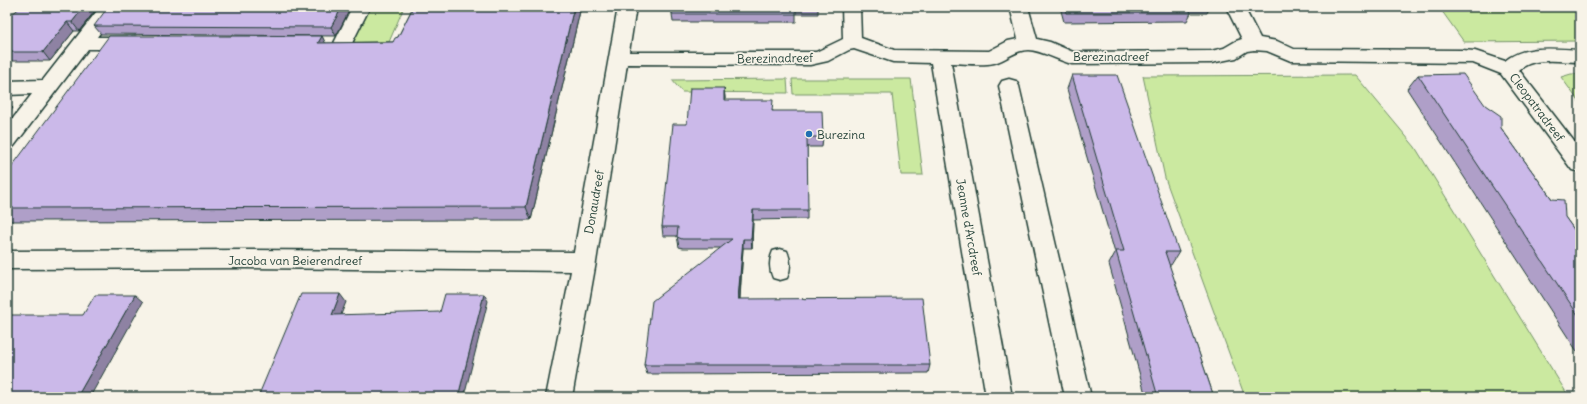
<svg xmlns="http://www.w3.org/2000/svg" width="1587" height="404" viewBox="0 0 1587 404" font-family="Delius,sans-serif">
<rect width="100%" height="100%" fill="#f7f3e8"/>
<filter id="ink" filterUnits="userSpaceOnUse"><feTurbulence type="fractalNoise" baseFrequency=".025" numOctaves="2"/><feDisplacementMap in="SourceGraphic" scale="8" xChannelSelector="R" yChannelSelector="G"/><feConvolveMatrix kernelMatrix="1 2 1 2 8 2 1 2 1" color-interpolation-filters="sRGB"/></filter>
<g filter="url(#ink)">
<!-- green -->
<path fill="#cbe9a0" stroke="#75936a" d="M368,7H404L389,42H351Z
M1439,7H1576L1580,12V41L1464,42Z
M1571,74H1580V103L1561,77Z
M1355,75L1415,147L1569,397H1245L1165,178L1143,76Z
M787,79L788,93L682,92L672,80Z
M792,79H911L923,175H901L892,94H793Z"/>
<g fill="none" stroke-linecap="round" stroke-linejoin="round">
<!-- service casing -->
<g stroke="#1f3d34" stroke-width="3">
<path id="service" d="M780,249L787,251C791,260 791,269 787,278L780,280L773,278C769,269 769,260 773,251Z"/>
</g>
<!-- minor casing -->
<g stroke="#1f3d34" stroke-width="3">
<path id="minor" d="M100,7H119L97,37H135L142,39L144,43L142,47L135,49H88L14,146L7,149V126L32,94L7,95V81L43,80Z
M352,7H370L350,47L343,49L336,47L334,43Z
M618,7H636L629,52H816L843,39L842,7H860L861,38L894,50L989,51L1008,41L1018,39L1010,7H1028L1037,39L1050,42L1073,52L1211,51L1224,48L1236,41L1242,39L1226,7H1244L1260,38L1277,41L1294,49L1462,50L1475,51L1505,61C1525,44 1556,49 1580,50V62C1561,62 1534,56 1519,70L1580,149V172L1572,170L1501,74L1473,63L1291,61L1267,51L1254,50L1247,51L1236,58L1211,63L1072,64C1059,61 1041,50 1028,50C1015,50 1006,60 994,63C981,66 964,63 951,63L1012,397H986L931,63L893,62L854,49L849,50L828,61L810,65L627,64L596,262L572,397H546L571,271L246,268L7,269V251L246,250L574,252Z
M1009,79L1016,81L1019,86L1091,397H1065L999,86L1002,81Z"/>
</g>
<!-- service -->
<use href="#service" fill="#f7f3e8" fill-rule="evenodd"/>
<!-- minor -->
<use href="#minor" fill="#f7f3e8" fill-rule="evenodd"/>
</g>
<!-- wall -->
<path fill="#af9fc8" stroke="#1f3d34" d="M98,7L79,31H74L50,61H7V18Z
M351,7L336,36L101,34L94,26Z
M413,7H581L531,220L7,221V173L322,36L325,43L393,42L398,37Z
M673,7H818V14H796V22H673L672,14Z
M1060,7H1210L1207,13H1191L1187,21L1064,22Z
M1072,75L1179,252L1171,265H1169L1214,397H1146L1109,264L1115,253L1067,89Z
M1418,75L1501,128L1580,238V356L1407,89Z
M724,88L725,100L773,111L823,137L822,147H807V219L753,220L752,248H743L740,299L930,365L928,373L647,374L644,365L720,248H683L679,247L677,236H663L662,227L687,124Z"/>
<!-- shaded-wall -->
<path fill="#8e82a3" stroke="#1f3d34" d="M84,7H98L79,31L72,22Z
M342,7H351L336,36L331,27Z
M574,7H581L531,220L526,207Z
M67,22L74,31L50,61L43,52Z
M322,36L329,50L318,43Z
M724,88L725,97V109L724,100Z
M7,102L13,108L7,116Z
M753,210V220L752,248L751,239Z
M743,239V248L739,308L738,299Z
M340,294L346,302L338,322L332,315Z
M484,294L488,301L464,397H458Z
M135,295L143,302L90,397H77Z"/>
<!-- building -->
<path fill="#cbb9e9" stroke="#1f3d34" d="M21,7H84L72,22H67L43,52H7V18Z
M108,7H342L331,27L94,26Z
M413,7H574L526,207L7,208V173L109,36H322L318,43L393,42L395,38L398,37Z
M673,7H796V14H672Z
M1065,7H1188L1191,13H1066Z
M1463,74L1485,105L1501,116V128L1552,199L1564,200L1565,217L1580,238V318L1418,75Z
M1072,75H1117L1179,252H1165L1214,397H1158L1116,251H1124Z
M690,88H724V100H773L772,111H822L823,137H807L808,210H753L751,239H743L738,299L922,298L930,365H644L652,301L732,239H682L677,237L678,227H662L673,124H687Z
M301,294H340L332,315L440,312L445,294H484L458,397H258Z
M95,295H135L77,397H7V315H83Z"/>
</g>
<!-- markers -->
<circle fill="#1f6fb2" stroke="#f7f3e8" stroke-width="1.5" cx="809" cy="134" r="4"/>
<g text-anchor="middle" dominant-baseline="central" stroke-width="3.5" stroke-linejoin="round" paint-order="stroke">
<!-- street labels -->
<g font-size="12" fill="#1f3d34" stroke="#f7f3e8">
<text x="1111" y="56">Berezinadreef</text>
<text transform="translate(775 58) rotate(-1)">Berezinadreef</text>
<text transform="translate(1537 107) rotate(53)">Cleopatradreef</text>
<text transform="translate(594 202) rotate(-80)">Donaudreef</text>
<text transform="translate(969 227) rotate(80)">Jeanne d'Arcdreef</text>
<text x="295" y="260">Jacoba van Beierendreef</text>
</g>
<!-- poi labels -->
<g font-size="12" fill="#1f3d34" stroke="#f7f3e8" text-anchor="start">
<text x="817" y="134">Burezina</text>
</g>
</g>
<!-- margin -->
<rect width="1587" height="404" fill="none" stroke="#f7f3e8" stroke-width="24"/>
<rect x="12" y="12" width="1563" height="380" fill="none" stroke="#1f3d34" stroke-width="1.5" filter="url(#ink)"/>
</svg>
